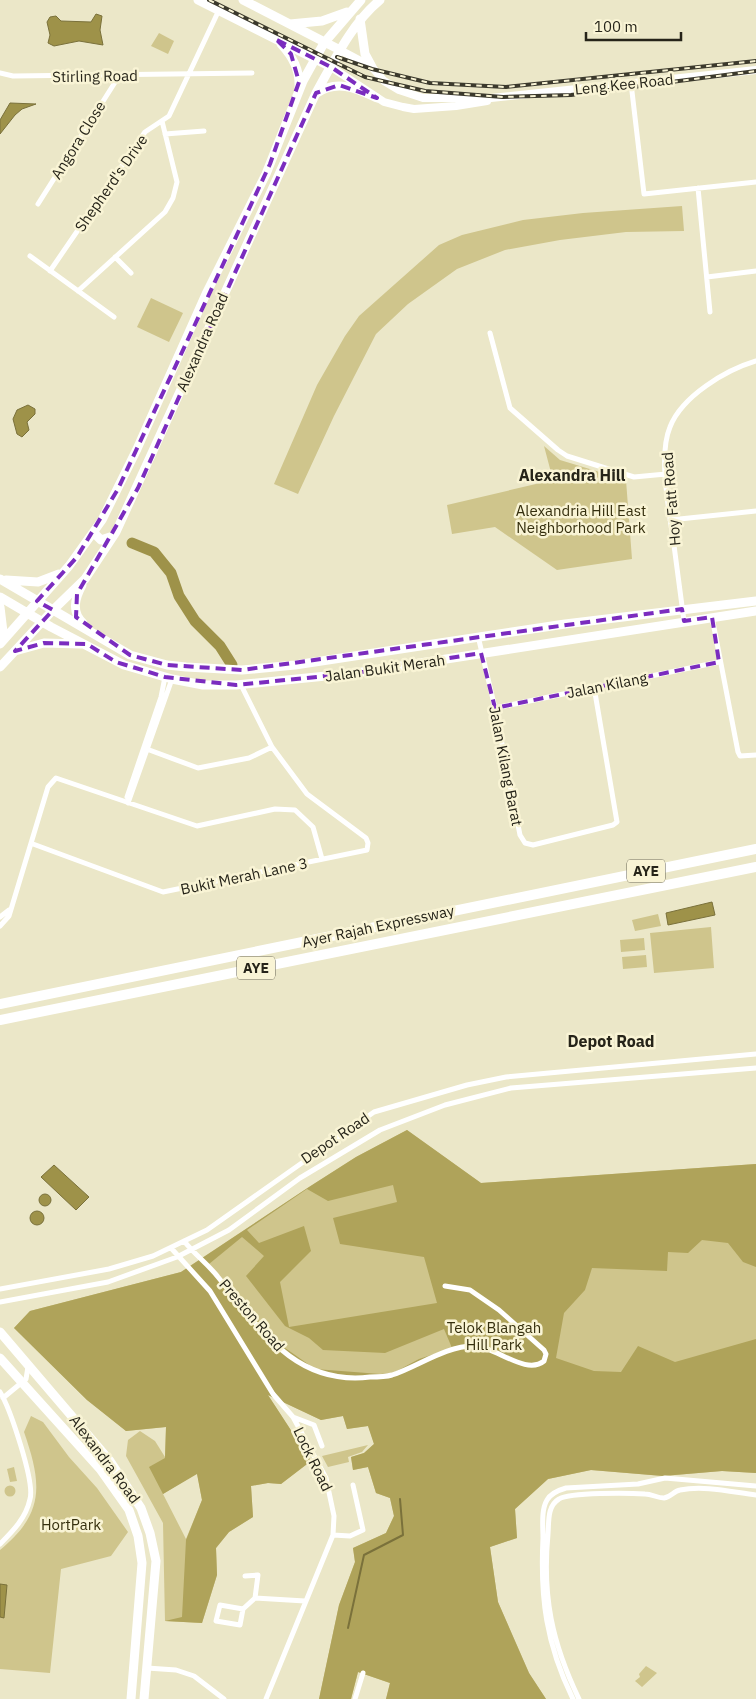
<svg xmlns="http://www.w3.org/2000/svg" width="756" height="1699" viewBox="0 0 756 1699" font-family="'IBM Plex Sans',sans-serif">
<rect width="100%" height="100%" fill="#ebe7c8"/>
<!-- green -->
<path fill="#cfc58c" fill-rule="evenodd" d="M159,33L174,41L168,54L151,46Z
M682,206L684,231L626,232L560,240L505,250L457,269L408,304L376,334L334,416L298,494L274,484L317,385L345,336L359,316L439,245L462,235L523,220L583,213Z
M151,298L183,313L169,342L137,327Z
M544,446L560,460L626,480L632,559L557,570L495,527L452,534L447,505L553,480Z
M658,914L661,926L635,931L632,920Z
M711,927L714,968L654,973L650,933Z
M644,938L645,950L621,952L620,940Z
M646,955L647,967L623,969L622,957Z
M407,1130L481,1183L756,1164V1473L722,1471L663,1476L591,1470L548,1479L515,1509L517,1538L490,1547L498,1602L529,1673L546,1699H386L390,1683L358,1672L351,1699H319L339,1605L355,1562L353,1548L386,1533L394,1516L390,1498L376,1493L368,1467L353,1470L351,1457L364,1453L374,1444L368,1426L347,1429L343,1416L321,1420L268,1395L311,1461L281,1484L268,1483L251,1486L253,1517L229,1532L216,1548L217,1575L202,1623L165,1621L163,1523L126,1456L128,1440L140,1431L155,1441L165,1457L166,1427L126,1431L87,1400L14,1328L30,1311L181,1272L309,1187L356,1157ZM197,1473L202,1500L186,1539L163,1494Z
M31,1416L43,1422L69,1457L97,1488L128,1532L111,1556L61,1569L50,1673L0,1669V1550C45,1513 42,1484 24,1432Z
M368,1445L362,1452L348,1457L349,1462L328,1467L322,1456Z
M14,1467L17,1481L10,1482L7,1469Z
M4.5 1491a5.5 5.5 0 1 1 11 0a5.5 5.5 0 1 1-11 0Z
M646,1666L657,1673L642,1687L635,1681L640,1677L639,1674Z"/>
<!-- forest -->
<path fill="#afa35a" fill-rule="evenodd" d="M407,1130L481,1183L756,1164V1267L743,1262L728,1243L702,1240L688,1253L668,1252L667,1271L592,1268L585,1290L564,1313L556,1358L594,1371L621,1372L638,1346L675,1362L756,1339V1473L722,1471L663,1476L591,1470L548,1479L515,1509L517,1538L490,1547L498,1602L529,1673L546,1699H386L390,1683L358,1672L351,1699H319L339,1605L355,1562L353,1548L386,1533L394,1516L390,1498L376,1493L368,1467L353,1470L351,1457L364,1453L374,1444L368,1426L347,1429L343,1416L321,1420L268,1395L311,1461L281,1484L268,1483L251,1486L253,1517L229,1532L216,1548L217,1575L202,1623L165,1621L182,1617L186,1540L202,1500L197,1474L163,1494L149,1467L165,1458L166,1427L126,1431L87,1400L14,1328L30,1311L181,1272L309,1187L356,1157ZM393,1185L397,1202L333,1218L340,1244L424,1257L437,1303L289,1327L280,1282L311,1251L304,1226L259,1243L247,1230L307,1189L328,1201ZM242,1237L264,1256L246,1276L285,1326L309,1338L323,1350L385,1353L444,1329L452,1348L419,1359L393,1373L380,1374L315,1369L278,1343L209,1264Z"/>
<!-- water -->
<path fill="#9e9249" stroke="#7a713b" d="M96,14L102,16L100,30L103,45L79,41L54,46L48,43L50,35L47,22L50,17L56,16L61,21L91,22Z
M10,103L36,104L22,109L15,115L0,134V120Z
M28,405L35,409V414L27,422L29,430L22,437L17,434L13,419L17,410Z
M712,902L715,915L668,925L666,913Z
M54,1165L89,1197L76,1210L41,1177Z
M39 1200a6 6 0 1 1 12 0a6 6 0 1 1-12 0Z
M30 1218a7 7 0 1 1 14 0a7 7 0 1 1-14 0Z
M0,1584L7,1585L4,1618L0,1617Z"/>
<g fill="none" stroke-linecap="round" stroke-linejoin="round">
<!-- stream -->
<path stroke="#7a713b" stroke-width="2" d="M348,1628L364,1555L403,1535L400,1499"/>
<!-- river -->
<path stroke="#9e9249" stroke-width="11" d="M132,543L154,552L171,573L179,596L195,621L220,646L232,665"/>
<!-- street -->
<path stroke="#fff" stroke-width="5" d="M0,73L13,76L252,73
M631,83L644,194L756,182
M165,134L204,131
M698,188L710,312
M38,204L119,76
M30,256L114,317
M115,257L131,273
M50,271L145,132L169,116L219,10
M707,277L756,271
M78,291L165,212L173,198L177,182L162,121
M490,333L510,408L558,450L567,456L634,477L666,474
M670,520L756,511
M712,617L738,752L740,756L756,755
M684,621C681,599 678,576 675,553C671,519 657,458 670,427C682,396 726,370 756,361
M478,636L495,708L520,835L525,843L533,845L613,825L617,822L594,687
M495,708L719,662
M144,748L198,768L249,758L272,747
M127,797L161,697L165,677
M128,803L172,679
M33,844L163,892L367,850L368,843L366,838L307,794L272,747L241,685
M0,917L9,910
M0,926L9,916L48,787L56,778L197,826L275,809L295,810L313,827L322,859
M184,1241C194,1254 208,1264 218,1277C260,1329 295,1386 370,1377C377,1377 385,1377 392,1375C419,1366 445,1346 474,1346C495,1346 526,1376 544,1361L546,1354L544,1350L499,1310L470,1290L445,1286
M171,1248L210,1291L273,1394L293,1417L326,1478L334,1516L333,1535L266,1699
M0,1289L109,1269L153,1256L207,1230L374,1112L467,1085L506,1077L756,1054
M0,1302L108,1282L177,1257L229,1230L300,1178L380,1130L445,1105L511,1088L756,1068
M0,1392C10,1408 35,1482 30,1499C26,1518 13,1531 0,1544
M3,1398L26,1379L28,1367
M293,1417L314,1425L322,1446
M333,1535L350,1536L363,1530L353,1485
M255,1598L305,1601
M243,1609L220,1605L216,1621L240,1625L243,1609L255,1598L258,1575L245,1576
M147,1668L176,1670L194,1676L224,1699
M355,1699L363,1673
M573,1699C546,1644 540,1598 543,1538C543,1526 541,1510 547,1500C551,1493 559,1490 566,1488L638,1484L665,1478L756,1486
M579,1699C552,1643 542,1596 548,1534C549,1522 547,1506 559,1499C570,1492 630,1493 645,1494C652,1494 657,1498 664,1498C671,1497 674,1491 680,1490C704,1485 732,1492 756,1495"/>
<!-- secondary -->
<path stroke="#fff" stroke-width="8" d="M340,50L372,67L384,81L399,90L423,98H491L756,70
M331,67L384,102L403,107L414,109L456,106L487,101"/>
<!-- primary -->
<path stroke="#fff" stroke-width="9" d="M198,0L331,67
M243,0L340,50
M360,19L365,54L372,67
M290,24L322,21L347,12
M281,44C293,57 300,70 299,88
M317,93C338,79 357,89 377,98
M94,533L101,540L113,536
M0,579L130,655L167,665L186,667L242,670L295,665L565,624L756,601
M6,580L38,582L59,574
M82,585C75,598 71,612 83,623
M0,597L51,627L124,665L172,679L203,685H236L356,673L756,611
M0,607L3,632L0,641
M0,644L69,566L102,520L137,449L206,294L266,174L303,81L324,43L361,0
M15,651L44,643L81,644
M0,667L53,610L85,579L116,532L316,93C334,61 351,24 380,0
M0,1332L110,1461L141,1508L150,1533L156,1561L144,1699
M0,1358L100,1469L129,1510L138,1536L142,1563L131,1699"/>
<!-- highway -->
<path stroke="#fff" stroke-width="10" d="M0,1004L756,849
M0,1020L756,867"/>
<!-- rail casing -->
<g stroke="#3b392c" stroke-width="4">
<path id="rail" d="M209,0L365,77L425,91L503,97L571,95L756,71
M337,57L372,69L430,83L506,87L756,61"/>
</g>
<!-- rail -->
<use href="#rail" stroke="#f9f4d5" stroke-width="2" stroke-dasharray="5.5" stroke-linecap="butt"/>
</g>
<!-- marked area -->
<path fill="none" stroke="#7b2cbf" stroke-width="4" stroke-dasharray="10 6" stroke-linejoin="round" d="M277,40L331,67L377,98L339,85L316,93L138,488L77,594L76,617L130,655L167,665L242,670L682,609L684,621L712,617L719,662L495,708L481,653L356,673L236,685L165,677L116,662L87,644L44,643L15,651L53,610L37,601L77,557L118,489L270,164L299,82L291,54Z"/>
<g text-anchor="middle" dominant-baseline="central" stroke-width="5" stroke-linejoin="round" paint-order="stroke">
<!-- shield labels -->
<g fill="#f9f4d5" stroke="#656251" stroke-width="1">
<rect x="627" y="859.5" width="38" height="23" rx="4"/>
<rect x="237" y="956.5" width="38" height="23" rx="4"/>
</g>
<g font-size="14" font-weight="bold" fill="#262419">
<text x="646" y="871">AYE</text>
<text x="256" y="968">AYE</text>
</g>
<!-- street labels -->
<g font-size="15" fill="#262419" stroke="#f9f4d5">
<text transform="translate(95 76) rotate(-1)">Stirling Road</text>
<text transform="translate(624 84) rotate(-6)">Leng Kee Road</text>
<text transform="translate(78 140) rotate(-58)">Angora Close</text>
<text transform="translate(111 183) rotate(-55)">Shepherd's Drive</text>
<text transform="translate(202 342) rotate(-66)">Alexandra Road</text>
<text transform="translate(671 499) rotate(-95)">Hoy Fatt Road</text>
<text transform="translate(385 668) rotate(-8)">Jalan Bukit Merah</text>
<text transform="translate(607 685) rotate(-11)">Jalan Kilang</text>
<text transform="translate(506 766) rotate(79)">Jalan Kilang Barat</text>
<text transform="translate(244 876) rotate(-12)">Bukit Merah Lane 3</text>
<text transform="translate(378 926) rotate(-12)">Ayer Rajah Expressway</text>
<text transform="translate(335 1138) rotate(-34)">Depot Road</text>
<text transform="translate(252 1315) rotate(49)">Preston Road</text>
<text transform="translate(105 1459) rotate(53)">Alexandra Road</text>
<text transform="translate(313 1459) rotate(64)">Lock Road</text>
</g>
<!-- park labels -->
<g font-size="15" fill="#352f0e" stroke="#f9f4d5">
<text x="581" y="510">Alexandria Hill East<tspan x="581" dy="17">Neighborhood Park</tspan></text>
<text x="494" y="1327">Telok Blangah<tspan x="494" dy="17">Hill Park</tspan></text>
<text x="71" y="1524">HortPark</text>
</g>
<!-- neighbourhood labels -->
<g font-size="16" font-weight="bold" fill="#262419" stroke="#f9f4d5">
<text x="572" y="475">Alexandra Hill</text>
<text x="611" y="1041">Depot Road</text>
</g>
</g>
<!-- scale -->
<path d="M586 32v8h95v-8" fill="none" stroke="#262419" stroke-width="2.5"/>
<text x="594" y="32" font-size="15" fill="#262419" stroke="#f9f4d5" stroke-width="4" paint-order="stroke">100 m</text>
</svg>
